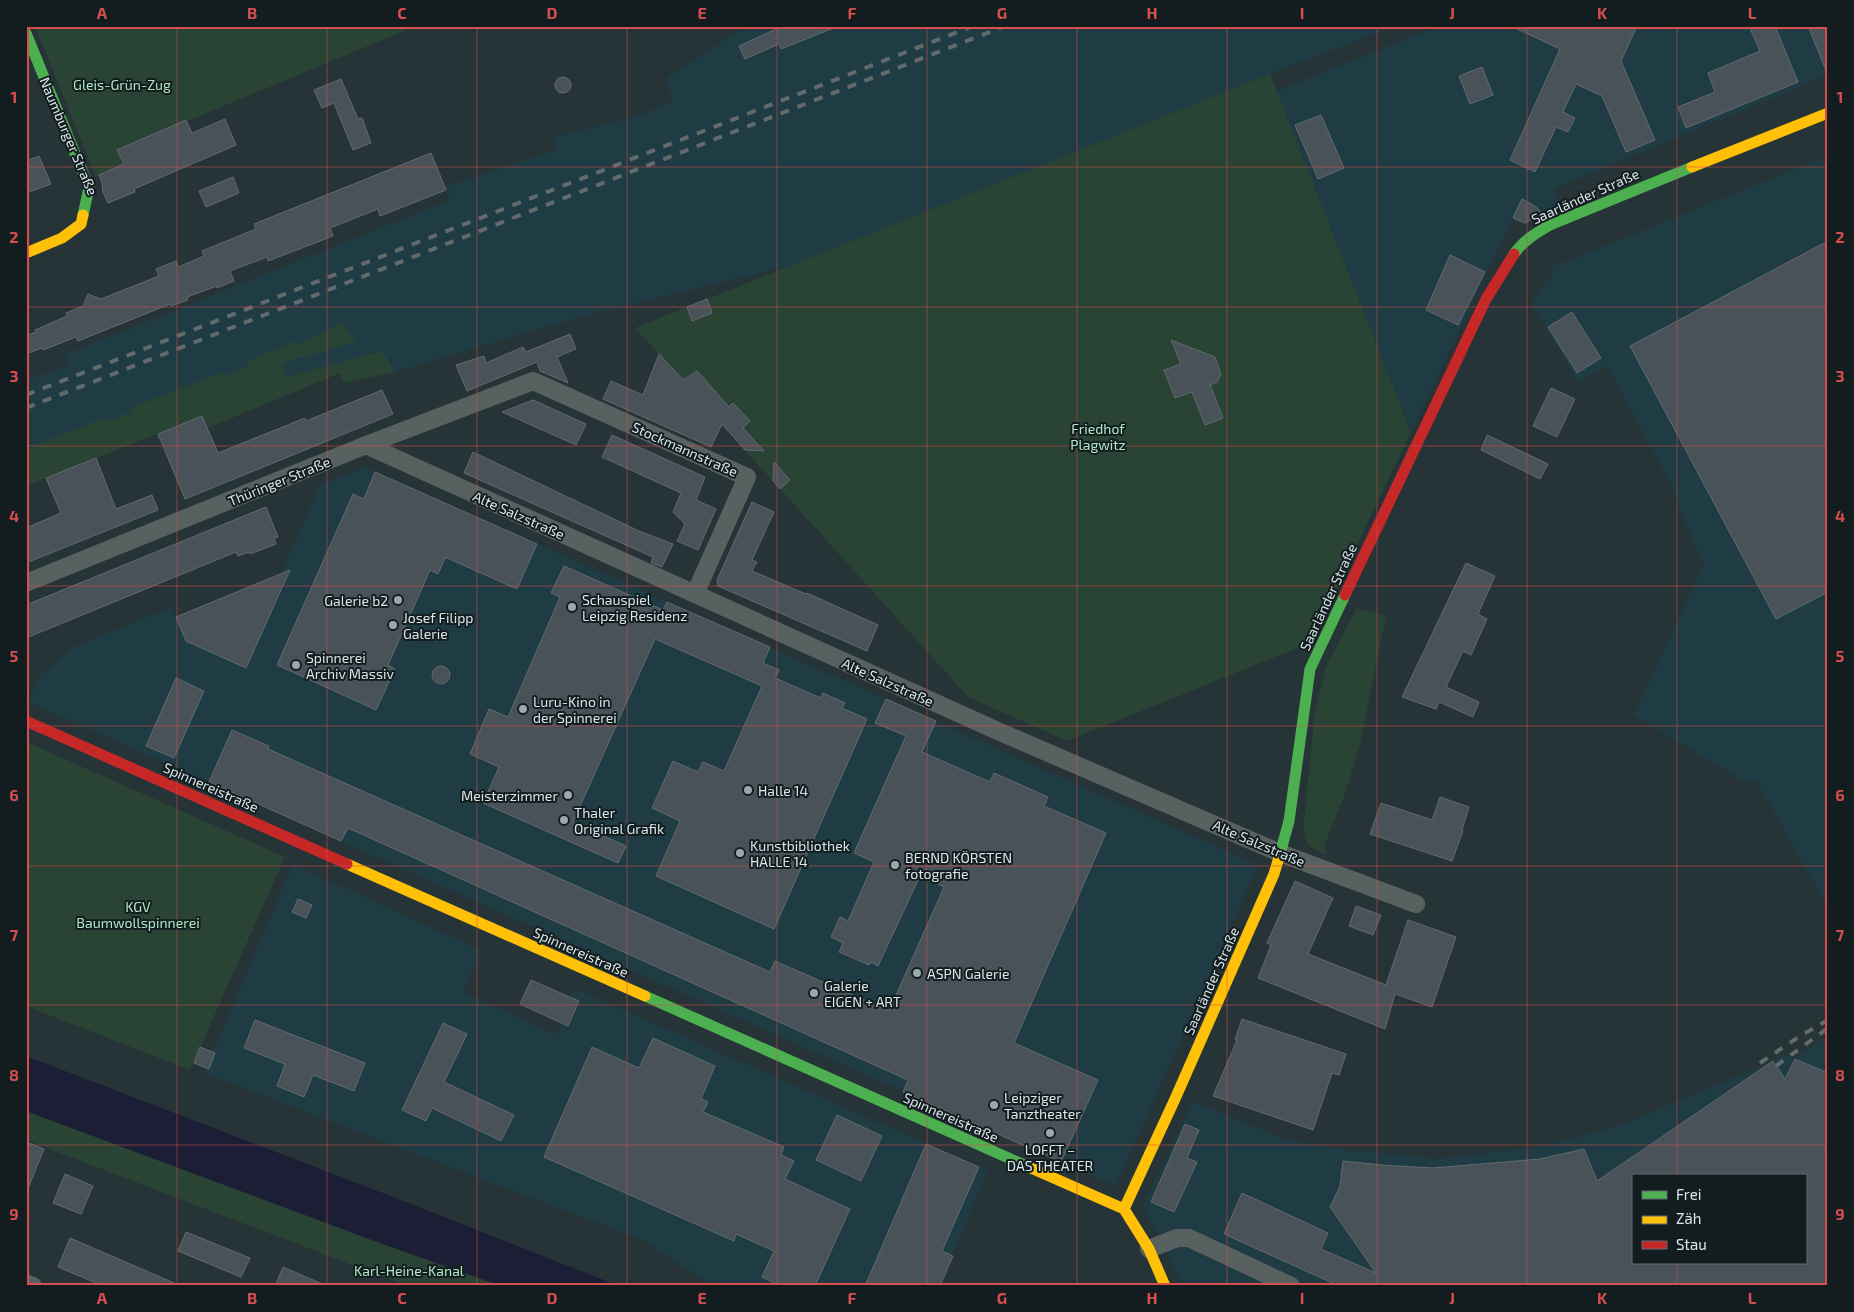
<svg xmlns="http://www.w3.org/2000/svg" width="1854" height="1312" viewBox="0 0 1854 1312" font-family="'Exo 2',sans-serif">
<rect width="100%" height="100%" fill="#273437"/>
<!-- built -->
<path fill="#1f3c44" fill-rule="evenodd" d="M747,26H1395L1270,74L797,264L573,319L395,372L390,361L340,373L26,463V381L68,365L64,355L450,200L445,187L557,150L554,137L639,116L673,100L666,78Z
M1439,26H1828V75L1553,189L1561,205L1527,224L1513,218L1411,432L1276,91Z
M1828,156V908L1757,782L1741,780L1634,715L1704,564L1684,520L1673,488L1607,366L1578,383L1531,303L1554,271L1550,268Z
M365,467L1258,865L1116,1186L28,702L40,676L74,647L172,607L176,617L281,574L320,485Z
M293,864L482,951L463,991L556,1035L574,988L988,1171L939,1286H713L642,1240L204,1073Z
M1828,1035V1286H1182L1143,1205L1193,1101L1284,1139L1342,1149L1439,1159L1548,1145L1618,1126L1773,1061L1783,1054L1795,1059ZM1633,1176H1805V1263H1633Z"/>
<!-- green -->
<path fill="#294334" d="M35,26H416L118,150L124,164L96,177Z
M1270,74L1411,432L1310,643L1067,741L968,697L635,328Z
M342,323L356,342L282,363L286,377L382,351L395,372L344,383L340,373L208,428L202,416L26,486V449L104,418L106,422L131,412L130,408L224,372L226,376L249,366L248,361L295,341L298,345Z
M1357,608L1386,616L1361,740L1346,791L1324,846L1327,855C1306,845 1305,845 1304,822L1315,710L1326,667Z
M26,742L285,857L190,1070L26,1006Z
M26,1111L369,1239L501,1286H407L26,1140Z"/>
<!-- water -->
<path fill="#1b1e35" d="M26,1056L388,1195L619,1286H501L369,1239L26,1111Z"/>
<!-- building -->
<path fill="#485258" stroke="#616a6f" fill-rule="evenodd" d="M772,26H836V27L781,49L779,44L745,59L739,46L774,30Z
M1511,26H1637L1621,61L1655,140L1626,152L1602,96L1576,84L1563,112L1575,118L1568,132L1556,127L1535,172L1510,160L1560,49Z
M1749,26H1775L1798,82L1686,128L1678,107L1715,92L1708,73L1760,51Z
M1808,26H1828V73H1827Z
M1482,67L1493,95L1470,104L1459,76Z
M555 85a8 8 0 1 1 16 0a8 8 0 1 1-16 0Z
M341,79L358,119L362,118L371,143L353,150L334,103L322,108L314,90Z
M1321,115L1344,168L1318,179L1295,125Z
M225,119L236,145L134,189L135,192L108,203L103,192L102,183L99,175L124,164L117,150L186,120L192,133Z
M431,153L446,190L380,216L378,209L330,228L333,236L268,261L267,257L230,271L234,281L217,288V286L187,297L188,300L171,306L170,304L78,341L76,337L43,350L42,348L26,354V336L36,332L35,330L67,316L66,313L83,306L88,294L101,299L159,276L156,269L176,261L178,267L204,256L202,251L256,229L254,224Z
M39,156L51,184L26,193V161Z
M233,177L239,193L206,207L199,191Z
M1522,199L1535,206L1542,213L1525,223L1513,218Z
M1828,241V592L1776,619L1630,346Z
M1450,255L1485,272L1458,325L1426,310Z
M707,299L712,313L692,321L687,307Z
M1572,312L1601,358L1577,373L1548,327Z
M570,334L576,349L557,357L568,383L540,371L537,362L467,391L456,365L484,356L486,363L523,347L526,352Z
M1171,340L1215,357L1221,374L1217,382L1210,385L1223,418L1205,425L1192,392L1175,398L1164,370L1181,364Z
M659,354L683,380L697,371L729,407L733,403L750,421L743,428L764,451L745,450L722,424L711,447L603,399L611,381L643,395Z
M1551,388L1575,399L1557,437L1533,426Z
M382,390L393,414L185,499L158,434L202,416L218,453L305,418L306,421Z
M533,400L586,424L576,445L502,412Z
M612,435L705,477L696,500L716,509L698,550L677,541L685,524L673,512L681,493L602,457Z
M1487,435L1548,464L1540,479L1481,450Z
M473,452L639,531L673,544L662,567L651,563L653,557L464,473Z
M96,458L116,509L152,495L158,510L26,563V528L61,513L46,478Z
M774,462L790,480L780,489L773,481Z
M375,472L537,544L517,589L447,558H445L438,574L430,570L388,665L395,669L376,710L277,665L353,494L364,499Z
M752,502L774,512L752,560L757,562L752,571L806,594L807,593L878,625L867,651L718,586L717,580Z
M266,507L278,537L274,538L276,544L250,554L249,552L238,556L236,552L26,638V605Z
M1466,563L1495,576L1478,614L1487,619L1471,655L1463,651L1446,687L1479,702L1473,717L1439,702L1436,709L1402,697Z
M564,566L663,610L667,602L770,647L763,663L779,670L775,678L821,698L823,693L845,703L842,708L867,719L774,929L656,876L680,821L652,808L673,761L698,772L703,762L724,771L762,686L655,639L573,822L626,846L618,863L483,803L499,767L470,754L489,709L508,717L560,597L551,593Z
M290,570L246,668L186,641L176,617Z
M432 675a9 9 0 1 1 18 0a9 9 0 1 1-18 0Z
M176,678L204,691L174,758L146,746Z
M886,699L936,721L922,752L990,782L994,773L1048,797L1044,806L1106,833L1014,1043L1098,1080L1061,1162L903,1092L908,1080L348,828L341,841L209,782L232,730L269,746L268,749L770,972L775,961L889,1011L944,887L920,876L878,966L871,962L869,965L839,952L843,943L831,937L840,917L848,921L874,862L854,853L906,736L875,723Z
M1440,797L1469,807L1462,830L1463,831L1452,861L1370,834L1381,803L1432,820Z
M1295,881L1333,898L1308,954L1386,985L1408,920L1456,937L1432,1007L1395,994L1385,1029L1258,978L1271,945L1267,943Z
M298,899L312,905L306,918L292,912Z
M1356,906L1381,915L1373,935L1349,926Z
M531,980L579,1001L568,1026L520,1004Z
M1242,1019L1346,1054L1339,1075L1332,1073L1313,1130L1213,1096L1237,1040H1235Z
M255,1020L365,1063L354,1091L313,1075L304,1097L277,1086L285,1064L244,1048Z
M443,1023L467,1034L444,1082L514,1115L501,1141L432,1108L426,1121L402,1110Z
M653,1038L715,1066L701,1099L708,1102L703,1112L784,1147L781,1155L794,1161L785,1179L850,1209L815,1286H780L762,1277L774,1251L736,1234L734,1241L544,1157L592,1047L639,1068Z
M200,1047L215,1053L209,1069L194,1063Z
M1795,1059L1828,1073V1286H1339L1224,1234L1242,1193L1328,1233L1321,1249L1376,1273L1330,1207L1340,1186L1343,1161L1381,1165L1433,1168L1540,1159L1584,1149L1597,1181L1773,1061L1785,1079ZM1633,1176H1805V1263H1633Z
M837,1115L882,1136L861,1181L816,1160Z
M1185,1124L1199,1130L1187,1158L1197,1162L1174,1212L1151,1202Z
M26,1142L44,1149L27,1191H26Z
M926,1144L979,1167L942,1251L953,1256L940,1286H865Z
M65,1174L93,1186L81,1214L53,1203Z
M186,1232L250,1258L241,1277L178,1251Z
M70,1238L181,1286H103L58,1267Z
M283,1267L327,1286H275Z"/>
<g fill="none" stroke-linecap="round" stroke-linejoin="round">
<!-- street -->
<path stroke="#596060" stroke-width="18" d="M366,445L1000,732L1280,853L1416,904
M26,583L366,445L533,381L747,477L695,594
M1149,1249L1177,1238H1189L1291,1286
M26,1283L33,1286"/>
<!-- fast -->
<path stroke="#4caf50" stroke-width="11" d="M26,33L89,188L83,215
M1514,254C1524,240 1536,233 1550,225L1692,167
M1280,854L1289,821L1310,669L1345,595
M645,996L1031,1168"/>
<!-- slow -->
<path stroke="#ffc107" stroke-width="11" d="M1692,167L1828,113
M26,253L62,238L81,224L83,215
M347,864L645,996
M1031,1168L1124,1209
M1124,1209L1175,1099L1274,874L1280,854
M1124,1209L1149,1249L1165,1286"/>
<!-- jam -->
<path stroke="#c62828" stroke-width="11" d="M1345,595L1486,299L1514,254
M26,721L347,864"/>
<!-- rail -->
<path stroke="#626a6b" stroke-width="4" stroke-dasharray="9 9" stroke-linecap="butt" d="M26,395L973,26
M26,408L1005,26
M1760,1063L1800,1036L1828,1020
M1776,1066L1828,1028"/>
</g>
<!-- grid -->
<path fill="none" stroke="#d74e4f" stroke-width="1" stroke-opacity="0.55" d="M177,26V1286M327,26V1286M477,26V1286M627,26V1286M777,26V1286M927,26V1286M1077,26V1286M1227,26V1286M1377,26V1286M1527,26V1286M1677,26V1176M26,167H1828M26,307H1828M26,446H1828M26,586H1828M26,726H1828M26,866H1828M26,1005H1828M26,1145H1828M1677,1263V1286"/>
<!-- markers -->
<g fill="#9ba8ab" stroke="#131d20" stroke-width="2">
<circle cx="398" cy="600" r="5"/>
<circle cx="572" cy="607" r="5"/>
<circle cx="393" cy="625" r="5"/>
<circle cx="296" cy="665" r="5"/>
<circle cx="523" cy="709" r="5"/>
<circle cx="748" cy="790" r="5"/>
<circle cx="568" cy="795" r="5"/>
<circle cx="564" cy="820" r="5"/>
<circle cx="740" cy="853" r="5"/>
<circle cx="895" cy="865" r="5"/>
<circle cx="917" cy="973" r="5"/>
<circle cx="814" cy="993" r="5"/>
<circle cx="994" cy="1105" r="5"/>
<circle cx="1050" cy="1133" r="5"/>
</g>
<g text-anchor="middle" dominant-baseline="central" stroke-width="4" stroke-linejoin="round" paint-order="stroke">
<!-- park labels -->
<g font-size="14" fill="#afe9c4" stroke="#131d20">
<text x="122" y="84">Gleis-Grün-Zug</text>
<text x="1098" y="428">Friedhof<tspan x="1098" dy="16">Plagwitz</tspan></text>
<text x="138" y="906">KGV<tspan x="138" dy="16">Baumwollspinnerei</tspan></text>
<text x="409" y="1270">Karl-Heine-Kanal</text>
</g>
<!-- street labels -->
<g font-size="14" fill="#d9e6ea" stroke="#131d20">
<text transform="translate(69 136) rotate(67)">Naumburger Straße</text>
<text transform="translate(1585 196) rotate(-24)">Saarländer Straße</text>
<text transform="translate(685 449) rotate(24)">Stockmannstraße</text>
<text transform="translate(279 481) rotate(-22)">Thüringer Straße</text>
<text transform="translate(519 515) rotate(24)">Alte Salzstraße</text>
<text transform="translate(1328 597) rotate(-65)">Saarländer Straße</text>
<text transform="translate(888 682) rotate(24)">Alte Salzstraße</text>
<text transform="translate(211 787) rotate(24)">Spinnereistraße</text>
<text transform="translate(1259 843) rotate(23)">Alte Salzstraße</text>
<text transform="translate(581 952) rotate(24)">Spinnereistraße</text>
<text transform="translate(1211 981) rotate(-66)">Saarländer Straße</text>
<text transform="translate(951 1117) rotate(24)">Spinnereistraße</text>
</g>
<!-- poi labels -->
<g font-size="14" fill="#d9e6ea" stroke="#131d20" text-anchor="start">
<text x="582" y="599">Schauspiel<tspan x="582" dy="16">Leipzig Residenz</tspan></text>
<text x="388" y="600" text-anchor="end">Galerie b2</text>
<text x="403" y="617">Josef Filipp<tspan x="403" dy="16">Galerie</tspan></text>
<text x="306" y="657">Spinnerei<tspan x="306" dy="16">Archiv Massiv</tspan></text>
<text x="533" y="701">Luru-Kino in<tspan x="533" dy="16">der Spinnerei</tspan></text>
<text x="758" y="790">Halle 14</text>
<text x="558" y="795" text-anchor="end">Meisterzimmer</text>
<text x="574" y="812">Thaler<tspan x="574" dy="16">Original Grafik</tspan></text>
<text x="750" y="845">Kunstbibliothek<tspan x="750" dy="16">HALLE 14</tspan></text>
<text x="905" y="857">BERND KÖRSTEN<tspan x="905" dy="16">fotografie</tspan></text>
<text x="927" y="973">ASPN Galerie</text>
<text x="824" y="985">Galerie<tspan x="824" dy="16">EIGEN + ART</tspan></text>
<text x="1004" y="1097">Leipziger<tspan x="1004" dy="16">Tanztheater</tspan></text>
<text x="1050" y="1149" text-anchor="middle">LOFFT –<tspan x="1050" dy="16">DAS THEATER</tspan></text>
</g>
</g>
<!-- border -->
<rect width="1854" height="1312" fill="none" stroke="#131d20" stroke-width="55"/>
<!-- legend -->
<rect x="1632" y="1174" width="175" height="90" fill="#131d20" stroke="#626d71"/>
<rect x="1642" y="1191" width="25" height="8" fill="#4caf50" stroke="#626d71"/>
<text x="1676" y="1200" font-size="15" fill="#d9e6ea">Frei</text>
<rect x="1642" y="1216" width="25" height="8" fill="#ffc107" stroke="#626d71"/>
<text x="1676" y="1224" font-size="15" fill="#d9e6ea">Zäh</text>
<rect x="1642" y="1241" width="25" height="8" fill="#c62828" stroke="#626d71"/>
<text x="1676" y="1250" font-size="15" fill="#d9e6ea">Stau</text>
<rect x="28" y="28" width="1798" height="1256" fill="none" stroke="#d74e4f" stroke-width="2"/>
<g font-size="16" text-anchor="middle" font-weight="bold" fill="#d74e4f">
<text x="102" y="19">A</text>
<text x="252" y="19">B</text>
<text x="402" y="19">C</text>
<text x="552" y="19">D</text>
<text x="702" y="19">E</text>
<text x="852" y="19">F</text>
<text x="1002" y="19">G</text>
<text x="1152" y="19">H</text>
<text x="1302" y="19">I</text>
<text x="1452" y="19">J</text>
<text x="1602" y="19">K</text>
<text x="1752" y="19">L</text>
<text x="14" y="103">1</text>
<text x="1840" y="103">1</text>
<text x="14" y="243">2</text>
<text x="1840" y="243">2</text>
<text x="14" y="382">3</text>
<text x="1840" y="382">3</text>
<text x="14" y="522">4</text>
<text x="1840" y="522">4</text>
<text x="14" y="662">5</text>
<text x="1840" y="662">5</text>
<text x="14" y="801">6</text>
<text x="1840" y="801">6</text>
<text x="14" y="941">7</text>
<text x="1840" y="941">7</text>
<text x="14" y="1081">8</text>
<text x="1840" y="1081">8</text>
<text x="14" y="1220">9</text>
<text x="1840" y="1220">9</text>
<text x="102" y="1304">A</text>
<text x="252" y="1304">B</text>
<text x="402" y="1304">C</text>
<text x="552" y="1304">D</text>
<text x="702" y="1304">E</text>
<text x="852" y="1304">F</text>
<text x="1002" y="1304">G</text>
<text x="1152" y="1304">H</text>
<text x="1302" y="1304">I</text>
<text x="1452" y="1304">J</text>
<text x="1602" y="1304">K</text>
<text x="1752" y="1304">L</text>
</g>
</svg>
